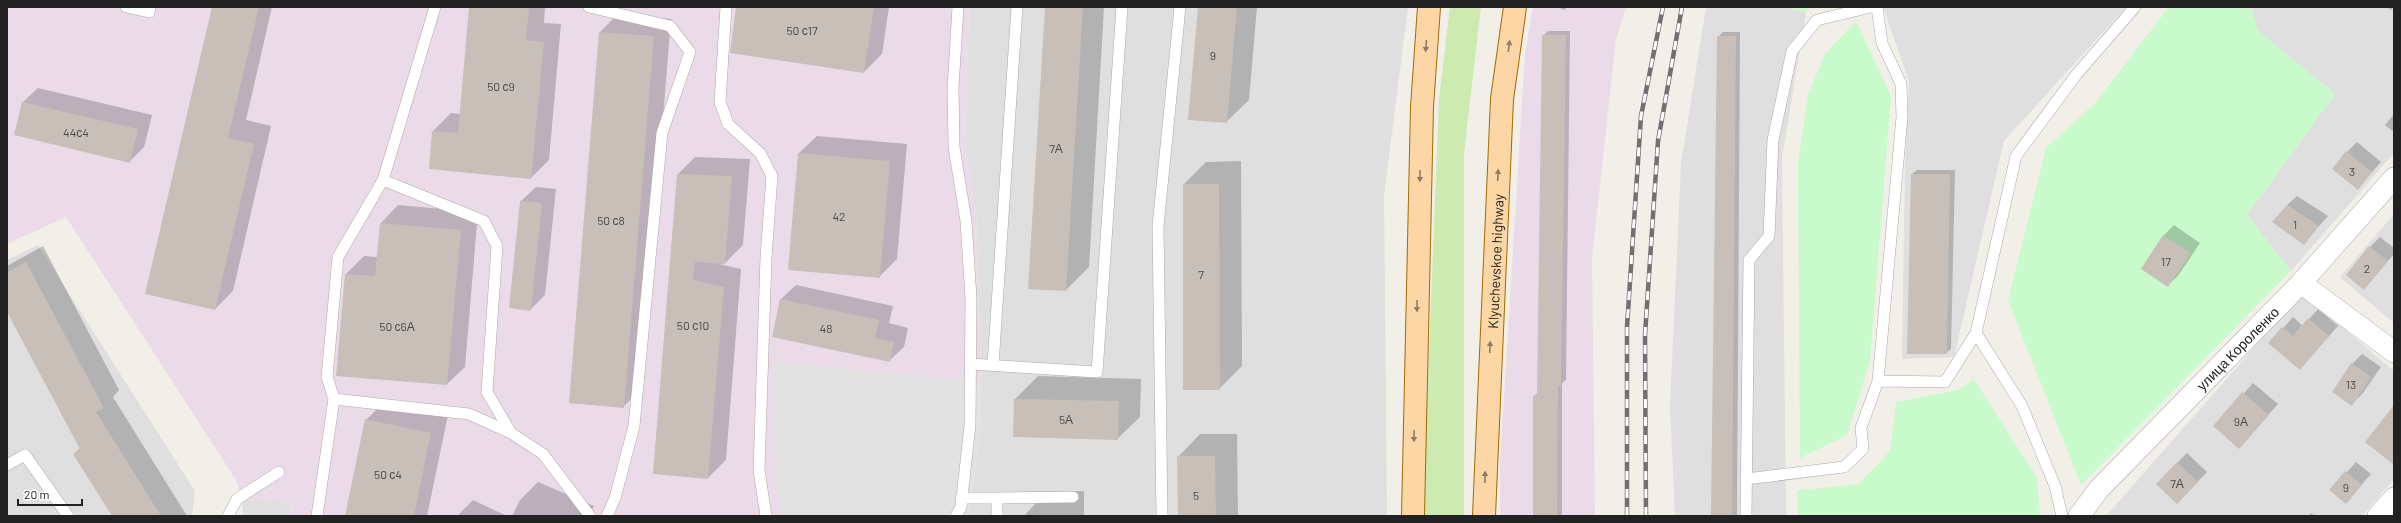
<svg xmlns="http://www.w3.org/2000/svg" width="2401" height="523" viewBox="0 0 2401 523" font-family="Barlow,sans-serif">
<rect width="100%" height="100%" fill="#f2efe9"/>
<!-- residential -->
<path fill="#e0dfdf" d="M969,7H1408L1384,197L1387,516H969L980,433L981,382L976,212L965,145Z
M1706,7H1785L1806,13L1782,158L1786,516H1675L1670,406L1681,164Z
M1883,7H2126L2004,141L1954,357L1902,359L1905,167L1909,81Z
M2251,7H2394V153L2291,271L2247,215L2335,94L2258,31Z
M2394,214V323L2340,277Z
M38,245L195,491L192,516H7V260Z
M2302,293L2394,371V479L2362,516H2106Z
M242,499L291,502L290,516H243Z"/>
<!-- industrial -->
<path fill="#ebdbe8" d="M7,7H969L965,145L976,212L981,382L980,433L969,516H290L291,502L242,499L236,480L66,217L7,244Z
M1533,7H1626L1616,39L1592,258L1595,516H1500V461L1525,54Z"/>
<!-- grass -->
<path fill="#cdebb0" d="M1450,7H1481L1464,153V516H1425L1426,428L1439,98Z"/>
<!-- park -->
<path fill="#c8facc" d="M1785,7H1809L1806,13Z
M2169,7H2251L2258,31L2335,94L2247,215L2291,271L2081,485L2008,300L2046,148L2095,103Z
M1856,21L1891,96L1870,361L1847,435L1800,458L1798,163L1808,95L1825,54Z
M1974,379L2037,478L2040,516H1798L1797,490L1859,484L1890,451L1896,402L1958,390Z"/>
<!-- parking -->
<path fill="#e2e2e2" d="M774,362L981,382L980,433L969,516H781L772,432Z"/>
<!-- shadow -->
<path fill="#0003" d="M213,7H272L246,120L271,126L233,291L215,309Z
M470,7H545L544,23L561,24L549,160L531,178L433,131L451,113L461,114Z
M738,7H889L882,54L864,72Z
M1046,7H1104L1089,267L1066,290Z
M1199,7H1257L1249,100L1226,122Z
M1556,7H1567L1565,10Z
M2387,7H2394L2391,10Z
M618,14L671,19L641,389L623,407L570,403L600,32Z
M1548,31H1570L1566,380L1562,383V516H1534V396L1538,393L1543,36Z
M1723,32H1740L1737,516H1712L1718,37Z
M38,88L152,115L144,147L130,161L23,102Z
M2394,114V132L2385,125Z
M817,136L907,144L897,259L879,277L799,153Z
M2357,142L2381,162L2358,188L2347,152Z
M695,157L750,159L743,245L725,263L719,264L741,269L726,460L708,478L678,174Z
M1241,161L1242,366L1219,389L1184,184L1206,162Z
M1917,170H1955L1951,349L1946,353L1912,174Z
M536,187L556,189L545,295L531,309L521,201Z
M2297,196L2328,216L2304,243L2287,205Z
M398,205L478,212L465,367L447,384L338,375L346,274L364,256L377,257L381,223Z
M2174,225L2200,243L2178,276L2168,285L2142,268L2164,235Z
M2380,237L2394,248V254L2364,288L2370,247Z
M43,246L119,390L113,397L187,516H113L74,454L80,448L7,310V266Z
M796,285L893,306L889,323L908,328L904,347L889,361L773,336L781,299Z
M2318,309L2338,326L2300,369L2270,343L2293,317L2303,326Z
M2362,354L2381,367L2362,394L2352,404V364Z
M1038,376L1141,379L1140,417L1117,439L1014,436L1015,399Z
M2253,383L2278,404L2239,448L2214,426Z
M384,402L448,415L427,516H346L366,420Z
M1200,434H1237L1238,516H1178V457Z
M2187,453L2207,472L2187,493L2177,463Z
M2356,462L2371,474L2346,502L2331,490Z
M538,482L594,506L589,516H512L520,500Z
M1047,491H1084V516H1024Z
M473,500L507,516H457Z
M2311,513L2315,516H2308Z"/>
<!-- building -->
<path fill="#c7bfb8" d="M212,7H259L228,138L254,144L215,310L145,294Z
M469,7H529L526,40L544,42L531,179L429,169L432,131L458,133Z
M736,7H874L864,73L730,53Z
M1045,7H1083L1066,291L1028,289Z
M1198,7H1237L1227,123L1188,120Z
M599,32L654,36L624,408L569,403Z
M1542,35H1566L1561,386H1558L1557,516H1533V396H1537Z
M1717,36H1736L1732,516H1711Z
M22,102L138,129L130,163L14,135Z
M2346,151L2372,172L2358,190L2332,169Z
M798,153L890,161L880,278L788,270Z
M677,174L732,176L725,264L695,262L693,280L724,287L708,479L653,474Z
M1911,174H1950L1947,354H1907Z
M1183,184H1219L1220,390H1183Z
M520,201L542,203L531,311L509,308Z
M2287,205L2319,226L2304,245L2272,222Z
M380,223L461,230L447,385L336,376L345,274L375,276Z
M2163,235L2191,253L2168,287L2141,269Z
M2369,246L2388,261L2364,290L2346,275Z
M26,262L104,408L96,412L161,516H112L73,454L80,449L7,312V272Z
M780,299L879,320L875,338L894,342L890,362L772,337Z
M2308,318L2329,336L2300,370L2268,343L2282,327L2293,336Z
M2351,363L2371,377L2352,406L2332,392Z
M2242,392L2269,415L2239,449L2213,426Z
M1014,399L1119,401L1118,440L1013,437Z
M2394,405V465L2365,442Z
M365,419L431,433L414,516H345Z
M1177,456H1215L1216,516H1178Z
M2177,462L2198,482L2177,504L2156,484Z
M2345,471L2362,485L2346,504L2329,490Z"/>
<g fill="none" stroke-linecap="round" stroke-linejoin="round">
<!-- service casing -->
<g stroke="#a9a9a9" stroke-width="12">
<path id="service" d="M126,7L149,12L150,7
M589,7L670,26L690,52L662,133L634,426L615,498L607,516
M726,7L720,102L728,124L760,153L772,176L766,257L759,470L766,516
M383,180L484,221L497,246L487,392L511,433
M970,364L1097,372L1122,7
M993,365L1017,7
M1878,381L1945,382L1976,333
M334,399L469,414L511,433L543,454L590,516
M7,465L25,455L68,516
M1746,479L1844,467L1863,449L1861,428L1878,381L1902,117L1901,84L1882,43L1877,7
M961,498H997V516
M997,498L1073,497
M228,516L237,499L279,472
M317,516L334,399L327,377L338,257L383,180L435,7
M956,516L961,507L970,425L971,298L966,221L954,147L953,88L958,7
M1162,516L1158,226L1180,7
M1746,516L1749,260L1769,236L1773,140L1792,51L1817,20L1871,7
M2062,516L2055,486L2022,406L1976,333L2016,156L2076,75L2135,7"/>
</g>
<!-- minor casing -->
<g stroke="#a9a9a9" stroke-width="22">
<g id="minor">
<path d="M2301,283L2394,352"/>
<path id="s1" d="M2079,516L2099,489L2301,283L2394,178"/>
<path d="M2378,516L2394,498"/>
</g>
</g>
<!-- primary casing -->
<g stroke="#a06b00" stroke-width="24">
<g id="primary">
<path d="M1413,516L1422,107L1429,7"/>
<path id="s2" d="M1484,516L1502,99L1515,7"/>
</g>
</g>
<!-- service -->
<use href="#service" stroke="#fff" stroke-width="11"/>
<!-- minor -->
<use href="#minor" stroke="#fff" stroke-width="21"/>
<!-- primary -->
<use href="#primary" stroke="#fcd6a4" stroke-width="22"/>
<!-- rail casing -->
<g stroke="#707070" stroke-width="4.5">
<path id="rail" d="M1627,516V327L1641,116L1663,7
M1646,516L1645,335L1658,141L1682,7"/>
</g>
<!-- rail -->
<use href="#rail" stroke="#fff" stroke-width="3" stroke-dasharray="9" stroke-linecap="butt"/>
</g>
<!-- one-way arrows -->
<defs><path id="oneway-solid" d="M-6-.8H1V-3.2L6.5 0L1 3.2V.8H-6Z"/></defs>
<g fill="#8f7c63">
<use href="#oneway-solid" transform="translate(1426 46) rotate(94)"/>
<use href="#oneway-solid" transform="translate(1509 46) rotate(-82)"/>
<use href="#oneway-solid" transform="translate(1498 175) rotate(-87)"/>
<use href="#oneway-solid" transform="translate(1420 176) rotate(91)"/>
<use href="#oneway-solid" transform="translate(1417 306) rotate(91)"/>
<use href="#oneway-solid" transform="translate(1490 347) rotate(-87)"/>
<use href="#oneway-solid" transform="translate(1414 436) rotate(91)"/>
<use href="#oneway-solid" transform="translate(1485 477) rotate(-89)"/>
</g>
<g text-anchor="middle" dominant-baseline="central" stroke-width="3.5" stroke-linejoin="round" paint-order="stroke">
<!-- number labels -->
<g font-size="12" fill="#4b4948">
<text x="802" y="30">50 с17</text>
<text x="1213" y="55">9</text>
<text x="501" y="86">50 с9</text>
<text x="76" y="132">44с4</text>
<text x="1056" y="148">7А</text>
<text x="2352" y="171">3</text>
<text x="839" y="216">42</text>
<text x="611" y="220">50 с8</text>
<text x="2295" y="224">1</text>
<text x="2166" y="261">17</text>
<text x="2367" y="268">2</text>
<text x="1201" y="274">7</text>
<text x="693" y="325">50 с10</text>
<text x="397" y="326">50 с6А</text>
<text x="826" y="328">48</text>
<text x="2351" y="384">13</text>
<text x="1066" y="419">5А</text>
<text x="2241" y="421">9А</text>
<text x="388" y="474">50 с4</text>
<text x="2177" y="483">7А</text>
<text x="2346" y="487">9</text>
<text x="1196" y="495">5</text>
</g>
<!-- street labels -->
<g font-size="14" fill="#222" stroke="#fff">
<text stroke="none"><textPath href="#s2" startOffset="255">Klyuchevskoe highway</textPath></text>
<text stroke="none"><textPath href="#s1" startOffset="231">улица Короленко</textPath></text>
</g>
</g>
<!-- border -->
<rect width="2401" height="523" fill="none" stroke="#222222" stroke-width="16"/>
<!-- scale -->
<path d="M18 499v6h64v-6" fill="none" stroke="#222222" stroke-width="2"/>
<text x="24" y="499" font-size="12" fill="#222222" stroke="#ffffff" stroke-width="3" paint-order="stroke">20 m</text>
</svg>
